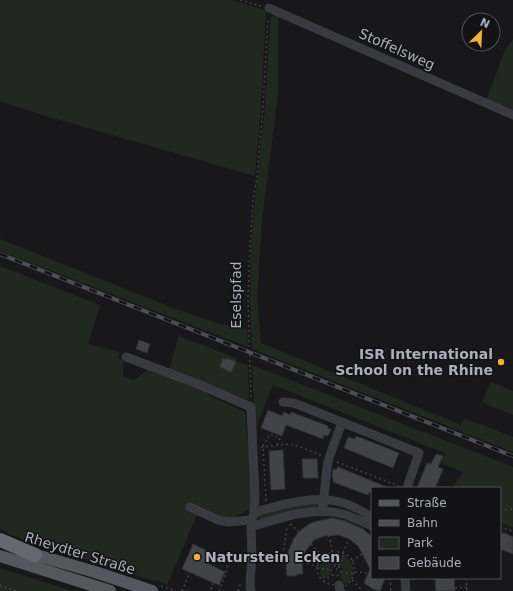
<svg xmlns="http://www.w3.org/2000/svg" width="513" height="591" viewBox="0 0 513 591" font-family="'DejaVu Sans',sans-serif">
<rect width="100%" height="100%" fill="#18181a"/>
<!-- green -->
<path fill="#202820" d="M0,0H230L266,10L261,106L255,176L46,116L0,101Z
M278,14V95L262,219L257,300L261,343L461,425L464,418L513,437V452L252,349L250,301L251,246L255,201L265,107L270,20L272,16Z
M513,39V113L486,101L505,50Z
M0,239L176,309L216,323L247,329L248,347L0,251Z
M0,266L100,305L88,344L120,352L118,358L123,360V377L134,380L150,368L201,388L210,396L245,412C248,444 252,476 251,509L229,519L197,515L167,585L155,580L154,581L25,540L10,534L0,529Z
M179,336L236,358V361L248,366L249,400L169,370Z
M252,365L513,467V527L500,523V488H452L463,472L441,463L445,453L273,385L255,430Z
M491,382L513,391V415L482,402Z
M318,503L319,506L318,508L264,520L257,518V516L300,504Z
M332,554C352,553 360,571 346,585L340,577L343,571C340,559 326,563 330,575L323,580C316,569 320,558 332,554Z
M0,568L73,591H0Z"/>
<!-- building -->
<path fill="#424347" stroke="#323236" d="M139,340L150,344L147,353L136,349Z
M223,358L226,360L227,358L236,362L231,372L220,367Z
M268,410L282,416L284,412L290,415L291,412L328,426L327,428L331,429L328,436L324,435L323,439L286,425L282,436L261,428Z
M356,436L399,453L393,468L344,448L348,437L355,439Z
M283,450L285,489L271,490L269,451Z
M436,454L443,456L438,467L443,469L435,488H417L427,463L431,464Z
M302,459H317L318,478H303Z
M338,467L389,488H372V493L369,492L368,495L333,482V477H332L333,469L336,470Z
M332,518L345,521L363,529L372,537V578H385L380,591L373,589L364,583L370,569L360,549L357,545L349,539L339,535L324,536L314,540L305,552L302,562L303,574H298L295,576H287L286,568L288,552L294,538L299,532L305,527L311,523L318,521Z
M504,533L513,537V554L500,549V534Z
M193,544L209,552L205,562L225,572L219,585L182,569Z
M444,578H454L455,591H436L435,579Z"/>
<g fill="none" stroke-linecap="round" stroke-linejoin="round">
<!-- path -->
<path stroke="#3f4146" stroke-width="1.5" stroke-dasharray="2 3" stroke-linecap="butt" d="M240,0L261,6
M251,397L248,301L250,246L253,201L257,176L263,106L268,18
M261,447L290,444L300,447L321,455
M337,462L399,486
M266,501L263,446L270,434L280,438L277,445
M500,510L513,509
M290,524L299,532
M500,527L513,531
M329,535L335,566
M311,544L323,557
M332,552C336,552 341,552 345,554C359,561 356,580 344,587L342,584C316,590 307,561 332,552Z
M343,553L349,539
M287,560H282L287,526
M352,561L363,553
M302,562L318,566
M331 571a5 5 0 1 1 10 0a5 5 0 1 1-10 0Z
M317,568L331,570
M336,570L345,554
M341,572L354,574
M355,572L368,573
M390,578L391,591
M466,578L467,591
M413,579L425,578
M352,580L363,591
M324,582L332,574
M213,583L211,588L214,591
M0,585L16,591
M161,586L176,591
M455,588L467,587
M182,591L190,572
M219,591C224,578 230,570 225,556
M238,591L241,582"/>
<!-- minor -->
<path stroke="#393a3f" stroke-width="9" d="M269,8L513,115
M126,357L198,384L251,407L255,497L254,513L252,520L251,527L252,558L250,582L251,591
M283,402L294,403L419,453L407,488
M323,506L327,467L329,458L342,422
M190,507L218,520L228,522L252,520
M254,513C263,509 272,508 281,505C315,497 342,495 372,518
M251,527C279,518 314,506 343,514C353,517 362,522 372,526
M405,578L406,591
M339,585L340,591"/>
<!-- major -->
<path stroke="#55575e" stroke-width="12" d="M26,552L95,572L152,591
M0,556L110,591"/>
<!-- highway -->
<path stroke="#656870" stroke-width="14" d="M0,540L35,555"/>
<!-- rail casing -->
<g stroke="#4c4e54" stroke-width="4">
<path id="rail" d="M0,254L513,456"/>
</g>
<!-- rail -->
<use href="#rail" stroke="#131315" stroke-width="2.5" stroke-dasharray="8" stroke-linecap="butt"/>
</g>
<!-- markers -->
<g fill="#f2af37" stroke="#131315" stroke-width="1.5">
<circle cx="501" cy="362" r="4"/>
<circle cx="197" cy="557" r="4"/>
</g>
<g text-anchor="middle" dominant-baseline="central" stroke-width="3" stroke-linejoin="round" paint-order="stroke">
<!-- street labels -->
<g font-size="14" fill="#aaafb9" stroke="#131315">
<text transform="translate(397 49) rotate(24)">Stoffelsweg</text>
<text transform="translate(236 295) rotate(-90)">Eselspfad</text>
<text transform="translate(80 553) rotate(17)">Rheydter Straße</text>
</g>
<!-- poi labels -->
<g font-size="14" font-weight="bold" fill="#aaafb9" stroke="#131315" text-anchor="end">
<text x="493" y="354">ISR International<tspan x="493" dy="16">School on the Rhine</tspan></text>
<text x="205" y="557" text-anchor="start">Naturstein Ecken</text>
</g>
</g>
<!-- legend -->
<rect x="371" y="487" width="130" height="92" fill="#131315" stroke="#4f5157"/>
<rect x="379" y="500" width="20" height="6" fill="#55575e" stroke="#4f5157"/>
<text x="407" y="507" font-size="12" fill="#aaafb9">Straße</text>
<rect x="379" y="520" width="20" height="6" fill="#4c4e54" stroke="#4f5157"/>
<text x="407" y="527" font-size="12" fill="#aaafb9">Bahn</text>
<rect x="379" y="537" width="20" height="12" fill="#202820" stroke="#4f5157"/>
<text x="407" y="547" font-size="12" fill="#aaafb9">Park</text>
<rect x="379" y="557" width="20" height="12" fill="#424347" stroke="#4f5157"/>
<text x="407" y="567" font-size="12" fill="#aaafb9">Gebäude</text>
<!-- north arrow -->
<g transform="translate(481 32) rotate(24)"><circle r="19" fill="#131315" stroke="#4f5157"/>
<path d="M0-3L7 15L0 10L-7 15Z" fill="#f2af37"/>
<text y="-6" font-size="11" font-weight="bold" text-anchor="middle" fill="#aaafb9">N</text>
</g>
</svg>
